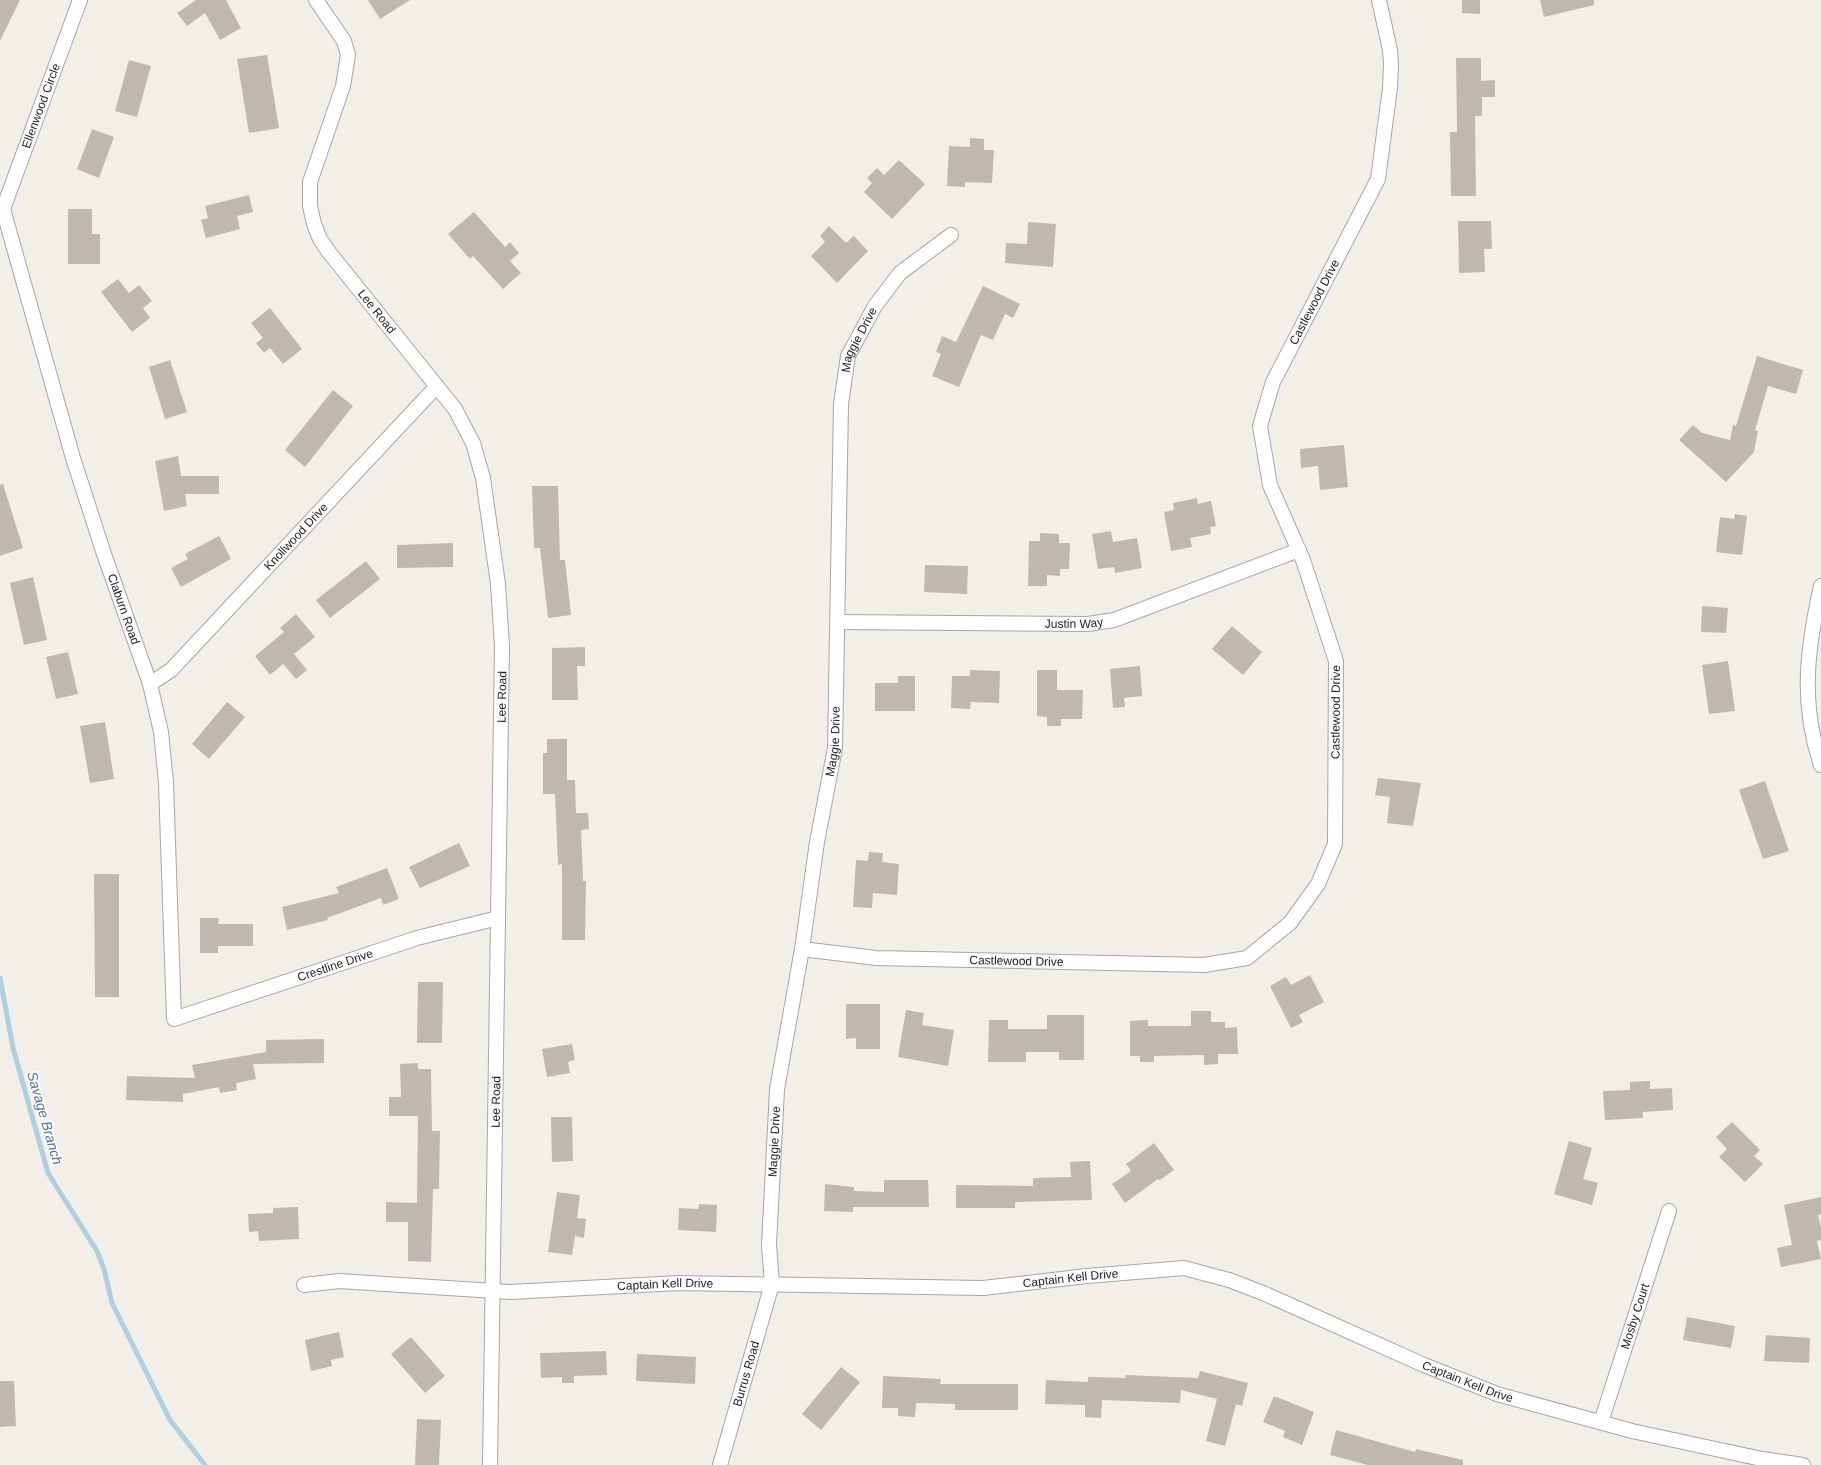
<svg xmlns="http://www.w3.org/2000/svg" width="1821" height="1465" viewBox="0 0 1821 1465" font-family="Helvetica,sans-serif">
<rect width="100%" height="100%" fill="#f2efe9"/>
<g fill="none" stroke-linecap="round" stroke-linejoin="round">
<!-- stream -->
<path stroke="#acd0dd" stroke-width="5" d="M0,978L13,1048L48,1173L97,1251L104,1269L112,1303L170,1420L205,1465"/>
</g>
<!-- building -->
<path fill="#bfb8b2" d="M0,0H20L0,41Z
M196,0H226L241,28L220,40L205,13L187,26L177,13Z
M368,0H410L380,19Z
M1462,0H1480V14L1462,13Z
M1540,0H1594V5L1544,17Z
M267,55L279,128L249,133L237,59Z
M1456,58H1481V81L1495,80V97H1482V116H1475L1476,196H1451L1450,132H1457Z
M129,60L151,66L137,117L115,111Z
M92,129L114,137L99,178L77,169Z
M970,138L984,139V150H994L992,183L965,182V187L947,186L949,146L970,147Z
M899,160L925,184L892,219L864,192L872,183L867,178L877,168L884,175Z
M249,195L253,212L237,216L240,229L206,238L201,220L208,218L205,206Z
M68,209H92V234H100V264H68Z
M474,212L505,247L510,242L519,253L510,261L521,273L503,289L473,256L470,259L448,234Z
M1458,221H1491L1492,249H1484L1485,272L1459,273Z
M1028,222L1056,224L1053,267L1005,263L1006,243L1027,244Z
M829,226L846,243L854,236L868,251L837,283L811,256L825,242L820,236Z
M118,279L129,293L139,285L152,301L143,308L150,318L132,332L101,292Z
M983,286L1020,304L1013,318L1005,314L993,340L981,335L959,387L932,376L941,354L936,352L942,336L956,342Z
M270,308L302,349L283,364L270,348L264,353L256,343L263,338L251,323Z
M1757,356L1803,370L1796,394L1768,386L1755,430L1758,431L1754,452L1726,482L1679,440L1693,425L1702,433L1730,440L1733,425L1736,426Z
M170,360L187,412L165,419L149,367Z
M333,390L353,406L305,467L285,450Z
M1344,445L1348,487L1320,490L1318,466L1301,468L1300,449Z
M178,456L181,476H219V494H185L187,506L164,511L155,461Z
M3,484L23,548L0,556V485Z
M532,486H558L560,560H565L571,615L548,618L540,548H534Z
M1197,498L1198,504L1211,501L1216,526L1210,527L1211,534L1190,538L1192,547L1171,551L1164,512L1174,510L1173,503Z
M1735,514L1747,516L1742,555L1716,552L1720,517L1734,519Z
M1111,531L1113,542L1137,538L1142,568L1115,573L1114,567L1098,569L1092,534Z
M1040,533L1059,534V543H1070L1069,569H1060V576L1047,575V586H1028L1029,541H1040Z
M219,536L231,559L181,587L171,568L188,559L185,554Z
M453,543V567L397,568V545Z
M366,561L380,579L330,618L316,600Z
M925,565L968,566L967,594L924,592Z
M33,577L47,640L24,645L10,583Z
M1702,606L1728,608L1726,633L1701,632Z
M296,614L315,637L294,654L307,670L296,679L283,664L270,675L255,656L284,632L280,628Z
M1232,626L1262,652L1243,675L1212,649Z
M585,647V666H577L578,700H552V648Z
M68,652L78,694L56,699L46,657Z
M1728,661L1735,711L1709,714L1702,665Z
M1140,666L1142,696L1124,698L1125,707L1113,708L1110,669Z
M970,670L1000,671L999,703L971,702L970,709L951,708L952,676H970Z
M1037,670H1057V690H1083L1082,719H1061V726H1047V717L1037,716Z
M898,676H915V711H875V683H898Z
M227,702L245,717L209,759L192,744Z
M105,722L114,779L90,783L80,726Z
M547,739H567V780H575L576,813H588L589,829L581,830L583,881H586L585,940H562V864L558,865L555,794H543V753H547Z
M1378,778L1421,783L1413,826L1387,823L1390,797L1375,795Z
M1765,781L1789,851L1763,859L1739,790Z
M459,843L470,866L420,888L409,867Z
M869,852L883,853L882,862L899,864L897,895L873,893L872,908L853,907L856,860L868,861Z
M387,868L399,899L383,905L381,898L327,918L328,920L287,930L282,907L339,893L336,887Z
M94,874H119V997H95Z
M200,918H219L218,924H253V946H218V953H200Z
M1310,975L1324,1002L1299,1015L1303,1022L1291,1028L1270,986L1286,977L1291,985Z
M418,982H443L442,1043H417Z
M846,1004H880V1049H856V1038L846,1039Z
M906,1010L924,1013L922,1025L954,1030L948,1066L898,1057Z
M1191,1011H1211V1022H1225V1028L1237,1027L1238,1054H1218V1064L1204,1065V1055L1154,1056V1062H1140V1056H1130V1021L1148,1020V1026H1191Z
M1047,1015H1084V1060H1059V1052H1026V1062H988L989,1020H1008V1029H1047Z
M324,1039V1063L253,1064L256,1079L236,1083L237,1090L220,1093L219,1087L183,1094V1102L126,1100L127,1076L195,1078L192,1065L266,1052V1040Z
M572,1044L575,1060L568,1062L570,1073L547,1077L542,1049Z
M418,1063V1069H431L432,1131H440L439,1189H433L431,1262L408,1261V1222H386V1202L417,1203L418,1116H389V1097H401L400,1064Z
M1650,1081V1089L1672,1088L1673,1110L1643,1112V1118L1605,1120L1603,1091L1630,1090V1082Z
M551,1117H572L573,1161L552,1162Z
M1732,1122L1760,1150L1754,1156L1763,1164L1745,1182L1719,1157L1727,1149L1716,1137Z
M1569,1141L1592,1148L1583,1179L1598,1183L1592,1205L1554,1194Z
M1154,1143L1174,1170L1160,1180L1158,1179L1125,1203L1112,1184L1131,1171L1126,1164Z
M1090,1161L1092,1200L1015,1202V1208H956V1185L1033,1186V1178L1071,1177L1070,1162Z
M884,1180H928L929,1207H853V1212L824,1211L825,1184L854,1187V1191L884,1192Z
M557,1192L580,1195L577,1218L586,1219L584,1238L575,1236L572,1255L548,1252Z
M1821,1197V1214L1818,1215L1821,1228V1240L1817,1241L1821,1259L1781,1267L1777,1248L1792,1245L1784,1205Z
M699,1204L717,1205L716,1232L678,1230L679,1208L698,1209Z
M298,1207L299,1239L259,1241L258,1231L249,1232L248,1214L273,1213V1208Z
M1687,1317L1735,1326L1731,1348L1683,1340Z
M339,1332L344,1357L331,1360L332,1366L311,1371L305,1340Z
M1766,1335L1810,1338L1809,1363L1764,1361Z
M411,1337L445,1376L425,1393L391,1354Z
M606,1351L607,1375L574,1376V1383H562V1377L541,1378L540,1353Z
M637,1354L696,1357L695,1384L636,1381Z
M841,1367L860,1382L821,1430L802,1414Z
M1200,1371L1248,1383L1242,1406L1236,1404L1225,1446L1206,1441L1217,1399L1181,1390L1180,1403L1102,1400L1101,1418L1085,1417V1405L1045,1404L1046,1380L1088,1382V1377L1125,1378L1126,1375L1198,1378Z
M883,1376L941,1379L940,1384H1018V1410H955V1404L916,1403L915,1417L898,1416V1408H882Z
M0,1381H14L16,1426L0,1427Z
M1274,1396L1314,1412L1302,1445L1283,1437L1285,1431L1263,1422Z
M417,1419L441,1420L439,1465H415Z
M1336,1430L1415,1452L1416,1449L1463,1460V1465H1368L1330,1455Z"/>
<g fill="none" stroke-linecap="round" stroke-linejoin="round">
<!-- street casing -->
<g stroke="#a6a6a6" stroke-width="16">
<g id="street">
<path id="s1" d="M316,0L344,41L348,55L343,86L310,182V206L314,224L320,239L328,251L455,409L473,443L483,478L498,584L502,646L490,1465"/>
<path id="s2" d="M3,209L73,458L103,551L150,684L161,732L166,783L174,1019L417,938L498,918"/>
<path id="s3" d="M3,209L80,0"/>
<path d="M1821,586C1807,649 1800,703 1821,765"/>
<path id="s4" d="M838,622L1088,624L1114,620L1299,550"/>
<path id="s5" d="M150,684L171,670L437,386"/>
<path id="s6" d="M802,949L876,958L1204,965L1247,958L1290,923L1318,884L1335,844L1336,661L1303,560L1270,485L1260,426L1273,382L1378,179L1390,88L1391,64L1390,50L1379,0"/>
<path id="s7" d="M304,1285L339,1281L510,1292L679,1283L983,1288L1087,1276L1184,1268L1229,1280L1263,1293L1424,1365L1497,1394L1632,1431L1762,1459L1803,1465"/>
<path id="s8" d="M1601,1422L1669,1211"/>
<path id="s9" d="M720,1465L772,1284L769,1245L777,1089L802,949L817,842L835,748L841,404L848,356L875,306L900,273L951,235"/>
</g>
</g>
<!-- street -->
<use href="#street" stroke="#fff" stroke-width="14"/>
</g>
<g text-anchor="middle" dominant-baseline="central" stroke-width="4" stroke-linejoin="round" paint-order="stroke">
<!-- street labels -->
<g font-size="12" fill="#222" stroke="#fff">
<text stroke="none"><textPath href="#s3" startOffset="110">Ellenwood Circle</textPath></text>
<text stroke="none"><textPath href="#s6" startOffset="1160">Castlewood Drive</textPath></text>
<text stroke="none"><textPath href="#s1" startOffset="348">Lee Road</textPath></text>
<text stroke="none"><textPath href="#s9" startOffset="1141">Maggie Drive</textPath></text>
<text stroke="none"><textPath href="#s5" startOffset="208">Knollwood Drive</textPath></text>
<text stroke="none"><textPath href="#s2" startOffset="418">Claburn Road</textPath></text>
<text stroke="none"><textPath href="#s4" startOffset="236">Justin Way</textPath></text>
<text transform="translate(502 697) rotate(-89)">Lee Road</text>
<text stroke="none"><textPath href="#s6" startOffset="725">Castlewood Drive</textPath></text>
<text stroke="none"><textPath href="#s9" startOffset="736">Maggie Drive</textPath></text>
<text stroke="none"><textPath href="#s6" startOffset="215">Castlewood Drive</textPath></text>
<text stroke="none"><textPath href="#s2" startOffset="1004">Crestline Drive</textPath></text>
<text transform="translate(496 1102) rotate(-89)">Lee Road</text>
<text stroke="none"><textPath href="#s9" startOffset="331">Maggie Drive</textPath></text>
<text stroke="none"><textPath href="#s7" startOffset="768">Captain Kell Drive</textPath></text>
<text stroke="none"><textPath href="#s7" startOffset="362">Captain Kell Drive</textPath></text>
<text stroke="none"><textPath href="#s8" startOffset="111">Mosby Court</textPath></text>
<text stroke="none"><textPath href="#s9" startOffset="95">Burrus Road</textPath></text>
<text stroke="none"><textPath href="#s7" startOffset="1188">Captain Kell Drive</textPath></text>
</g>
<!-- water labels -->
<g font-size="14" font-style="italic" fill="#4e76a7" stroke="#fff">
<text transform="translate(45 1118) rotate(74)">Savage Branch</text>
</g>
</g>
</svg>
